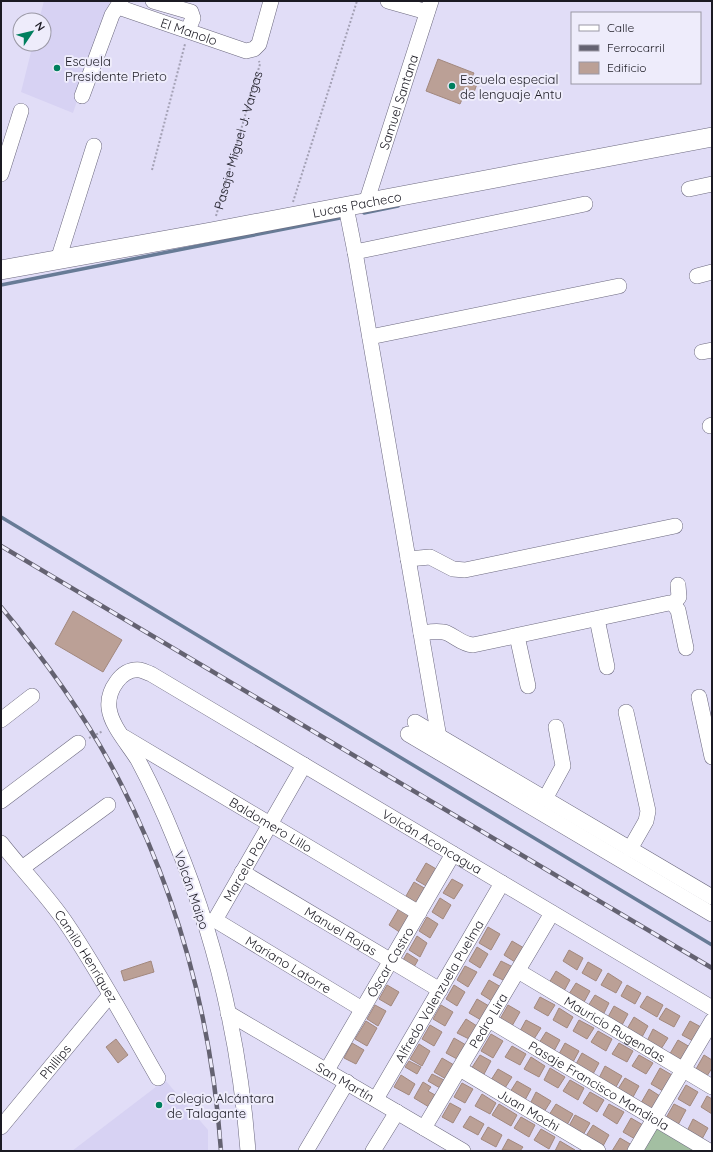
<svg xmlns="http://www.w3.org/2000/svg" width="713" height="1152" viewBox="0 0 713 1152" font-family="Quicksand,sans-serif">
<rect width="100%" height="100%" fill="#e1ddf7"/>
<!-- built -->
<path fill="#d7d2f3" d="M44,1H110L73,113L21,92L33,44H44V20H39Z
M165,1080L208,1130V1151H72Z"/>
<!-- green -->
<path fill="#a3bfa2" d="M656,1125L700,1151H641Z"/>
<g fill="none" stroke-linecap="round" stroke-linejoin="round">
<!-- stream -->
<path stroke="#677b96" stroke-width="3.5" d="M364,213L398,206
M1,285L340,218
M1,517L712,945"/>
</g>
<!-- building -->
<path fill="#bba096" stroke="#a2887e" d="M438,59L474,73L471,79L478,81L472,98L464,95L460,104L426,91Z
M73,611L122,640L103,672L55,644Z
M426,863L438,870L428,887L416,880Z
M452,879L463,885L454,899L443,893Z
M414,882L426,889L418,904L406,896Z
M440,898L451,905L443,919L432,912Z
M399,908L411,915L401,933L389,925Z
M427,917L438,924L430,938L419,931Z
M488,927L500,934L491,950L479,943Z
M417,936L427,943L420,957L409,950Z
M512,941L524,948L515,962L504,955Z
M477,947L488,954L480,968L469,961Z
M569,950L583,958L577,970L563,961Z
M407,953L418,960L414,967L403,960Z
M151,961L154,972L124,981L121,971Z
M501,961L513,967L505,981L493,975Z
M588,962L602,970L596,981L582,973Z
M465,966L477,972L468,987L457,980Z
M556,971L570,980L564,991L549,983Z
M608,973L622,982L616,993L601,985Z
M489,980L501,987L492,1001L481,994Z
M576,983L590,991L584,1002L569,994Z
M387,985L399,992L391,1006L379,999Z
M454,985L465,992L457,1006L446,999Z
M627,985L641,993L635,1004L621,996Z
M595,995L609,1003L603,1015L588,1006Z
M647,996L663,1005L657,1017L640,1007Z
M540,997L555,1005L548,1016L534,1008Z
M477,999L489,1006L481,1020L469,1013Z
M375,1005L386,1011L378,1026L367,1019Z
M441,1005L453,1012L445,1026L433,1019Z
M508,1005L520,1012L512,1026L500,1019Z
M614,1006L628,1014L622,1025L608,1017Z
M559,1008L573,1017L567,1028L553,1020Z
M666,1008L680,1016L674,1027L659,1019Z
M634,1017L648,1026L642,1037L627,1029Z
M466,1019L477,1026L469,1039L457,1033Z
M526,1020L541,1028L534,1039L520,1031Z
M579,1020L594,1028L587,1039L573,1031Z
M366,1021L377,1028L367,1046L355,1039Z
M690,1021L701,1027L693,1041L682,1035Z
M430,1025L442,1032L434,1046L422,1039Z
M653,1029L668,1038L661,1049L647,1041Z
M598,1031L612,1039L606,1051L591,1042Z
M546,1032L560,1040L554,1051L539,1043Z
M491,1034L503,1041L493,1058L481,1051Z
M454,1038L466,1045L457,1059L446,1053Z
M116,1039L128,1055L118,1063L106,1047Z
M678,1040L690,1047L680,1064L668,1057Z
M352,1043L364,1050L356,1064L344,1058Z
M565,1043L579,1051L573,1062L559,1054Z
M619,1043L633,1051L627,1062L612,1054Z
M419,1044L430,1051L422,1066L410,1059Z
M512,1046L526,1054L520,1065L505,1057Z
M582,1053L599,1063L593,1074L576,1064Z
M480,1055L491,1061L483,1076L471,1069Z
M639,1055L653,1063L646,1074L632,1066Z
M704,1055L712,1060V1068L707,1076L696,1069Z
M531,1057L545,1066L539,1077L524,1069Z
M442,1058L454,1065L446,1079L434,1072Z
M409,1061L421,1067L417,1074L405,1067Z
M605,1066L622,1076L616,1087L599,1078Z
M550,1068L565,1077L558,1088L544,1080Z
M660,1068L672,1075L663,1091L651,1084Z
M498,1069L512,1077L505,1088L491,1080Z
M432,1074L444,1080L440,1088L428,1081Z
M401,1075L415,1084L409,1095L394,1087Z
M625,1078L639,1086L633,1097L618,1089Z
M570,1080L584,1088L578,1100L563,1091Z
M517,1081L531,1089L525,1100L510,1092Z
M423,1082L431,1087L428,1091L435,1095L429,1107L414,1098Z
M462,1083L473,1089L465,1103L454,1097Z
M686,1085L698,1092L690,1106L678,1099Z
M649,1089L660,1096L652,1110L641,1103Z
M536,1092L551,1101L544,1112L530,1104Z
M590,1092L604,1100L597,1112L583,1103Z
M482,1094L496,1103L490,1114L475,1106Z
M707,1096L712,1099V1114L701,1107Z
M450,1103L461,1109L453,1123L442,1117Z
M499,1104L517,1115L511,1126L492,1115Z
M556,1104L573,1114L567,1125L549,1115Z
M609,1104L624,1112L617,1124L603,1115Z
M674,1104L686,1110L678,1125L666,1118Z
M575,1115L590,1123L583,1135L569,1126Z
M470,1116L484,1124L478,1135L463,1127Z
M521,1117L535,1125L529,1137L514,1128Z
M631,1118L643,1125L635,1139L623,1132Z
M693,1119L708,1128L702,1139L687,1131Z
M593,1125L609,1135L603,1146L586,1136Z
M488,1127L502,1135L496,1147L481,1139Z
M541,1129L555,1137L549,1149L534,1140Z
M620,1138L632,1145L628,1151H612Z
M508,1139L523,1147L520,1151L502,1150Z
M560,1141L575,1150L574,1151H555Z"/>
<g fill="none" stroke-linecap="round" stroke-linejoin="round">
<!-- minor casing -->
<g stroke="#6c697f" stroke-width="16">
<g id="minor">
<path d="M153,1L191,12L193,18L188,30"/>
<path d="M388,1L427,12"/>
<path id="s2" d="M118,7L246,51L254,49L259,44L271,1"/>
<path d="M82,96L112,15L121,1"/>
<path d="M1,174L21,111"/>
<path d="M689,189L712,184"/>
<path id="s3" d="M366,203L431,1"/>
<path d="M346,207L355,252L437,726L439,737V752"/>
<path d="M355,252L585,204"/>
<path d="M58,260L94,146"/>
<path d="M697,276L712,272"/>
<path d="M370,337L619,286"/>
<path d="M702,352L712,350"/>
<path d="M710,426L712,425"/>
<path d="M408,559L430,557L453,569L465,570L675,526"/>
<path d="M673,604L679,597L678,585"/>
<path d="M597,619L607,667"/>
<path d="M421,633C429,632 439,630 447,633C456,637 462,644 473,645L669,603L673,604L678,610L686,648"/>
<path d="M517,636L528,686"/>
<path d="M699,697L712,757"/>
<path d="M626,712L648,811L646,821L630,849"/>
<path d="M1,720L32,696"/>
<path d="M415,722L712,897"/>
<path d="M408,734L712,914"/>
<path id="s4" d="M124,737L419,913"/>
<path d="M545,799L563,766L556,727"/>
<path d="M1,801L78,743"/>
<path id="s5" d="M1,843C22,870 47,895 66,923C100,973 128,1026 158,1078"/>
<path d="M22,868L108,805"/>
<path id="s6" d="M242,872L440,990"/>
<path id="s7" d="M215,920L362,1009"/>
<path id="s8" d="M204,922L215,920L304,765"/>
<path id="s9" d="M518,971L712,1087"/>
<path id="s10" d="M228,1013L463,1151"/>
<path id="s11" d="M489,1020L709,1151"/>
<path id="s12" d="M460,1069L598,1151"/>
<path id="s13" d="M327,1070L453,854"/>
<path id="s14" d="M376,1099L502,883"/>
<path id="s15" d="M1,1127L110,995"/>
<path id="s16" d="M424,1128L552,913"/>
<path id="s17" d="M248,1151C240,1044 216,939 175,840C164,813 152,786 138,760C129,745 111,726 109,708C107,691 121,668 140,670C144,671 148,673 151,674L712,1008"/>
<path d="M306,1151L347,1082"/>
<path d="M373,1151L397,1112"/>
<path d="M635,1151L712,1021"/>
</g>
</g>
<!-- major casing -->
<g stroke="#6c697f" stroke-width="20">
<g id="major">
<path id="s18" d="M1,270L211,232L712,137"/>
</g>
</g>
<!-- path -->
<g stroke="#a3a0b4" stroke-width="2" stroke-dasharray="2 2" stroke-linecap="butt">
<path d="M152,170L185,44"/>
<path d="M293,202L357,1"/>
<path id="s1" d="M216,216L260,64L259,61"/>
<path d="M89,738L103,731"/>
</g>
<!-- minor -->
<use href="#minor" stroke="#fff" stroke-width="15"/>
<!-- major -->
<use href="#major" stroke="#fff" stroke-width="19"/>
<!-- rail casing -->
<g stroke="#646271" stroke-width="4.5">
<path id="rail" d="M1,546L712,968
M1,607C46,661 89,721 121,784C179,898 212,1023 221,1151"/>
</g>
<!-- rail -->
<use href="#rail" stroke="#eeecfb" stroke-width="3" stroke-dasharray="9" stroke-linecap="butt"/>
</g>
<!-- markers -->
<g fill="#007f5e" stroke="#eeecfb" stroke-width="1.5">
<circle cx="57" cy="68" r="4"/>
<circle cx="452" cy="86" r="4"/>
<circle cx="159" cy="1105" r="4"/>
</g>
<g text-anchor="middle" dominant-baseline="central" stroke-width="4" stroke-linejoin="round" paint-order="stroke">
<!-- street labels -->
<g font-size="13" fill="#1b1a23" stroke="#eeecfb">
<text stroke="none"><textPath href="#s2" startOffset="75">El Manolo</textPath></text>
<text stroke="none"><textPath href="#s3" startOffset="106">Samuel Santana</textPath></text>
<text stroke="none"><textPath href="#s1" startOffset="79">Pasaje Miguel J. Vargas</textPath></text>
<text stroke="none"><textPath href="#s18" startOffset="362">Lucas Pacheco</textPath></text>
<text stroke="none"><textPath href="#s4" startOffset="171">Baldomero Lillo</textPath></text>
<text stroke="none"><textPath href="#s17" startOffset="863">Volcán Aconcagua</textPath></text>
<text stroke="none"><textPath href="#s8" startOffset="71">Marcela Paz</textPath></text>
<text transform="translate(192 890) rotate(71)">Volcán Maipo</text>
<text stroke="none"><textPath href="#s6" startOffset="115">Manuel Rojas</textPath></text>
<text stroke="none"><textPath href="#s5" startOffset="142">Camilo Henríquez</textPath></text>
<text stroke="none"><textPath href="#s13" startOffset="125">Óscar Castro</textPath></text>
<text stroke="none"><textPath href="#s7" startOffset="86">Mariano Latorre</textPath></text>
<text stroke="none"><textPath href="#s14" startOffset="125">Alfredo Valenzuela Puelma</textPath></text>
<text stroke="none"><textPath href="#s16" startOffset="125">Pedro Lira</textPath></text>
<text stroke="none"><textPath href="#s9" startOffset="113">Mauricio Rugendas</textPath></text>
<text stroke="none"><textPath href="#s15" startOffset="85">Phillips</textPath></text>
<text stroke="none"><textPath href="#s10" startOffset="136">San Martín</textPath></text>
<text stroke="none"><textPath href="#s11" startOffset="128">Pasaje Francisco Mandiola</textPath></text>
<text stroke="none"><textPath href="#s12" startOffset="80">Juan Mochi</textPath></text>
</g>
<!-- poi labels -->
<g font-size="13" fill="#1b1a23" stroke="#eeecfb" text-anchor="start">
<text x="65" y="61">Escuela<tspan x="65" dy="15">Presidente Prieto</tspan></text>
<text x="460" y="79">Escuela especial<tspan x="460" dy="15">de lenguaje Antu</tspan></text>
<text x="167" y="1098">Colegio Alcántara<tspan x="167" dy="15">de Talagante</tspan></text>
</g>
</g>
<!-- border -->
<rect width="713" height="1152" fill="none" stroke="#1b1a23" stroke-width="4"/>
<!-- legend -->
<rect x="571" y="12" width="130" height="72" fill="#eeecfb" stroke="#9a98a5"/>
<rect x="579" y="25" width="20" height="6" fill="#ffffff" stroke="#9a98a5"/>
<text x="607" y="32" font-size="12" fill="#1b1a23">Calle</text>
<rect x="579" y="45" width="20" height="6" fill="#646271" stroke="#9a98a5"/>
<text x="607" y="52" font-size="12" fill="#1b1a23">Ferrocarril</text>
<rect x="579" y="62" width="20" height="12" fill="#bba096" stroke="#9a98a5"/>
<text x="607" y="72" font-size="12" fill="#1b1a23">Edificio</text>
<!-- north arrow -->
<g transform="translate(32 32) rotate(55)"><circle r="19" fill="#eeecfb" stroke="#9a98a5"/>
<path d="M0-3L7 15L0 10L-7 15Z" fill="#007f5e"/>
<text y="-6" font-size="11" font-weight="bold" text-anchor="middle" fill="#1b1a23">N</text>
</g>
</svg>
